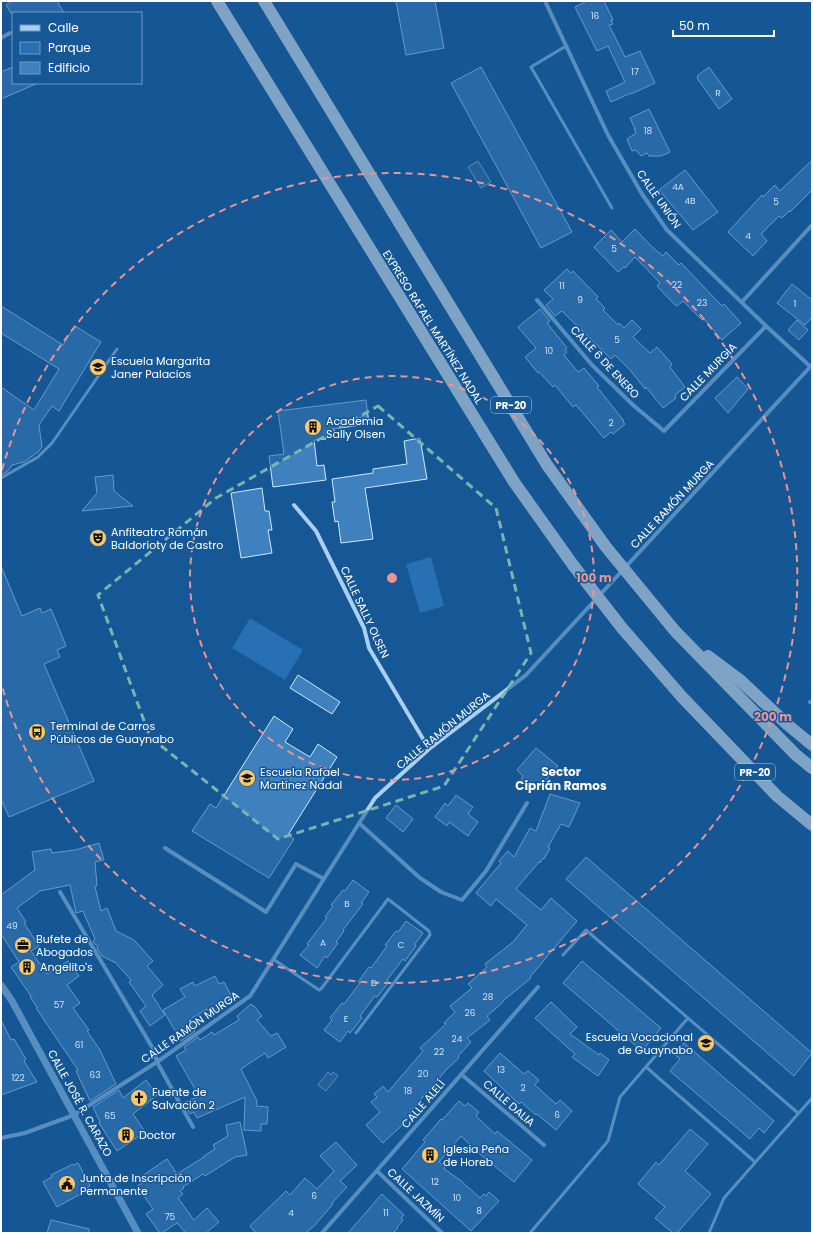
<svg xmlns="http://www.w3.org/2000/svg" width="813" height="1234" viewBox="0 0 813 1234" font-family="Poppins,sans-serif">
<rect width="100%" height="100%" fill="#165796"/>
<!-- green -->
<path fill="#2670b3" d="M431,557L444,606L420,613L406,564Z
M250,618L303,650L285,680L232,648Z"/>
<!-- water -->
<path fill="#3d6b98" stroke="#9bcbf4" d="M478,161L491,182L481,188L468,167Z
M328,1072L331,1075L333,1072L338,1076L326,1091L318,1085Z"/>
<!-- building -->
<path fill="#3f81be" stroke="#d0e7fc" d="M12,1H57L64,13H11L6,5Z
M396,1H435L444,48L406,55Z
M587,1H604L613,20H611L613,24L609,25L625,57L640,51L655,83L631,94V93L611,102L606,91L625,82L608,46L597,51L575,7Z
M13,67V83H38L1,99V72Z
M481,67L572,232L541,248L451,83Z
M709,67L732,99L719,109L697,78L698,77L697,76Z
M649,109L670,152L661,156H649L647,153L641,156L636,150L632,151L627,139L636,133L634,129H635L630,118Z
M812,160V190L790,212L789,211L782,218L779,216L761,234L767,241L753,256L728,232L762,195L763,197L775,185L780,191Z
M685,170L718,212L693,230L659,190Z
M635,229L652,247L663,256L666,252L679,265L681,263L722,306L724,304L741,323L722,340L704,319L702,320L683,301L677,306L673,303L657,286L660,283L635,257L625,268L624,267L618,272L594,247L611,230L622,242Z
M567,269L571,273L573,271L598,297L596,299L605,308L603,310L618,325L619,323L624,328L632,320L641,329L633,337L650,353L657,347L672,364L670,367L685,387L675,395L676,398L663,408L646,387L645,389L630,370L615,355L611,359L562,311L555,316L546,305L553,299L544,290Z
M792,284L812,300V317L805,325L777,303Z
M1,306L63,345L75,326L101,342L59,411L52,406L39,425L42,447L38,452L24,462L12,465L8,471L1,475V387L34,410L59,369L1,333Z
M540,309L550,321L547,323L567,348L565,350L567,352L564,355L578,372L584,368L599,386L597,387L624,421L623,422L625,424L613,434L611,432L604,438L576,405L573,407L555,385L553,387L539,372L538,373L525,357L536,348L518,327Z
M797,320L808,330L799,340L788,330Z
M737,377L748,389L728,413L715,398Z
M366,400L369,424L325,430L326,439L314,440L317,466L324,465L326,480L273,487L269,456L284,454L278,411Z
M420,438L427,479L365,488L373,539L341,543L338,521L335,522L332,502H335L332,479L373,473V469L407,464L404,441Z
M113,475L114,491L133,506L82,511L97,493L95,477Z
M262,488L265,511H269L272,530H268L272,553L241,558L231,493Z
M1,566L22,616L40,608L42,613L51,609L66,646L57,650L60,657L44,664L94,781L9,817L1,799Z
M298,675L340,702L332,714L290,688Z
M274,716L293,729L285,742L310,757L318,744L337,757L288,835L294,839L269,878L192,831L210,804L216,808Z
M536,748L558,766L537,791L521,779L523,776L517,770Z
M550,794L580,803L569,827L561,824L548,847L550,848L544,859L543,858L540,863L539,862L516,889L541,910L551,898L577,921L530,977L531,978L504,1000L502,1003L487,1016L490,1020L467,1038L471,1042L458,1056L459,1058L447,1069L410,1112L413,1115L383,1143L366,1125L380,1112L371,1102L377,1097L374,1094L383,1086L388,1092L423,1051L420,1048L446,1024L444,1023L455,1012L450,1006L472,988L468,984L487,967L485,964L513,942L527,925L496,899L491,906L476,893L501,863L499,861L508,851L514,857L530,828L536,831Z
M456,795L473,807L468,814L478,822L468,836L449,822L447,826L435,817L445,803L448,806Z
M396,805L413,819L403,832L386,818Z
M99,843L104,860L95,862L97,886L95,887L101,911L107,908L116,931L134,940L153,961L147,966L163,985L152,995L165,1015L150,1026L140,1011L146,1006L129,982L131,980L116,963L102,956L97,948L98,946L96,945L93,942L95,939L83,911L76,913L70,885L40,891L17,908L26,922L24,923L39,946L31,951L47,974L68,961L79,976L67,985L80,1003L73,1008L89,1030L87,1031L100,1050L116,1084L90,1101L76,1071L78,1070L36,1008L37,1007L30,997L31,996L11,967L19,962L1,934V895L35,870L32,852L51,849L52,853L75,850Z
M586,857L812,1053L794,1076L566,879Z
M353,880L369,892L361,903L363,904L343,930L344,931L336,942L338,943L327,958L325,956L317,968L300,955L309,945L307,944L327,918L325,917L333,906L331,905L343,890L345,891Z
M406,921L423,933L415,944L416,946L405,961L403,959L387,980L389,982L377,997L375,996L360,1016L362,1018L350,1033L348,1031L340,1042L324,1030L332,1020L330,1018L342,1003L344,1004L360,983L358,982L369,967L371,968L387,946L385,945L396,931L398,932Z
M582,961L661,1028L642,1051L563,983Z
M215,976L219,984L224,982L233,999L210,1013L207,1009L189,1020L195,1031L181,1041L163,1010L185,997L180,989L193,982L195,986Z
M551,1002L577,1027L570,1034L599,1055L600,1053L609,1060L598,1076L572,1057L575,1054L535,1018Z
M251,1004L253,1006H254L262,1016L257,1020L271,1036L277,1033L286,1047L268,1058L265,1053L241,1069L257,1101L256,1106L268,1107L267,1124H261V1131L244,1130L245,1097L197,1118L194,1112L190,1114L184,1103L199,1096L176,1056L186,1050L184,1047L198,1037L200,1040L212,1032L214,1035L239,1020L237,1016Z
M1,1020L11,1040L14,1039L26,1059L24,1061L37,1082L1,1095Z
M684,1043L774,1121L764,1133L759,1128L750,1139L670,1071L680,1059L674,1054Z
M500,1053L524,1074L528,1071L539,1080L535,1085L556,1104L560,1100L572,1111L556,1130L537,1114L536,1115L521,1102L519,1104L484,1071Z
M146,1080L157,1095L133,1114L145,1132L117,1151L99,1123L100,1122L93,1107L119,1090L123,1098Z
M459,1101L465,1106L468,1103L479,1112L476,1116L495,1134L497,1131L532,1160L514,1182L481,1155L461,1136L439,1162L445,1167L444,1169L460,1180L480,1198L484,1194L486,1196L489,1192L499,1201L471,1231L402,1169L425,1142L423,1140L441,1119L442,1120Z
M240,1122L247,1155L235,1157L205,1176L203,1174L183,1187L184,1188L180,1191L183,1194L178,1198L194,1220L207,1208L219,1222L206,1233H186L177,1223L162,1233H160L146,1214L153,1209L137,1186L142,1183L139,1178L167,1159L177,1174L204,1157V1156L215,1149L213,1145L228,1136L226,1125Z
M690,1129L708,1144L685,1171L711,1194L677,1233H673L655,1218L665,1207L638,1184L656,1162L659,1165Z
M336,1142L357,1165L340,1181L347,1187L332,1203L333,1204L315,1225L306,1233H256L250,1226L286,1191L290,1195L305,1178L317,1189L334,1171L320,1156Z
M78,1163L90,1186L87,1188L88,1190L57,1207L43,1182L52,1177L51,1175L73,1164L74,1165Z
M382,1194L404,1215L401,1218L403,1220L397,1227L398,1228L393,1233H348Z
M51,1220L89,1229V1233H47Z"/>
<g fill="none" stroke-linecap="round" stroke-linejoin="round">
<!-- service -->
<path stroke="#a9cff1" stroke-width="3" d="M566,46L531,67L612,208
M1,478L38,457L52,443L117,349
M563,955L586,930L798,1113
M273,959L319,990L321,989L388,899L429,931L430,935L356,1033
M646,1067L755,1162
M530,1233L608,1141L620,1097L688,1018
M709,1233L724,1198L812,1098"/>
<!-- minor -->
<path stroke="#a9cff1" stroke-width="4" d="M545,1L608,135L642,194L667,230L766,326L812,368
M1,38L10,33
M537,300L592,365L633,405L664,431L766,326
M742,302L812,225
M294,505L316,531L364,628L369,648L429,749
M810,702H812
M359,823L420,878L441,892L462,900L486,871L527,803
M165,848L266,912L296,864L324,879
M60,892L155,1052L157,1062L193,1127
M461,1074L544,1145
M1,1138L25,1133L74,1115L157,1062L250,996L375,798L429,749L526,675L810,367
M377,1171L442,1233
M322,1233L538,987"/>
<!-- tertiary -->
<path stroke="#a9cff1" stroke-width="7" d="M1,985L12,1001L138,1233"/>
<!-- motorway -->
<path stroke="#fff" stroke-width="12" d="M217,1L514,482L573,565L622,628L682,697L777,796L812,825
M264,1L547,465L606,547L675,631L796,755L812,768
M708,656L740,680L788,725L812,745"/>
</g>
<!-- marked area -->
<path d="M0 0H813V1234H0ZM378,406L496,508L531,653L444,786L278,839L150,737L98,595L216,498Z" fill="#165796" fill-opacity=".55" fill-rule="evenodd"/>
<path fill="none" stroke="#7bb4af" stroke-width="3" stroke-dasharray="8 5" stroke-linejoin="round" d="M378,406L496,508L531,653L444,786L278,839L150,737L98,595L216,498Z"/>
<!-- distance rings -->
<g fill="none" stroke="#ea9494" stroke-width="2" stroke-dasharray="7 5">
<circle cx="392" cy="578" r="202"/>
<path d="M2 470A405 405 0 1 1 2 686"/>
</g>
<!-- icons -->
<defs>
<g id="school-disc" transform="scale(0.9)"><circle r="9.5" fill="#ffc969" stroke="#165796"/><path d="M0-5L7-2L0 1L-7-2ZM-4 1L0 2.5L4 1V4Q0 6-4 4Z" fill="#111"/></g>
<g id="building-disc" transform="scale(0.9)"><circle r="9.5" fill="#ffc969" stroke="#165796"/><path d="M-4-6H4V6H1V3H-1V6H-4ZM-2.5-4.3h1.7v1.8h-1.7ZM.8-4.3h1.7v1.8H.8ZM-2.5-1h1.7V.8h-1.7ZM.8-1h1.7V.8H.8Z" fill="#111"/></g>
<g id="theatre-disc" transform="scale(0.9)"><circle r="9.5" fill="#ffc969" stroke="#165796"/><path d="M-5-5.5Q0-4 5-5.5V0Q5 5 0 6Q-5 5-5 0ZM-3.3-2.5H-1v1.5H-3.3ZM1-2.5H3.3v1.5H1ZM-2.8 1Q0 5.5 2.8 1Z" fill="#111"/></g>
<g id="bus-disc" transform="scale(0.9)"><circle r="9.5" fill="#ffc969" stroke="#165796"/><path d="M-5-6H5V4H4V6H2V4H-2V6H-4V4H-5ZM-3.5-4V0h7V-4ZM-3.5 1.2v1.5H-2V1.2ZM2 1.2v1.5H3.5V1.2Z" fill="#111"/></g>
<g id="office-disc" transform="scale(0.9)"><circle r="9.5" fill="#ffc969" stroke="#165796"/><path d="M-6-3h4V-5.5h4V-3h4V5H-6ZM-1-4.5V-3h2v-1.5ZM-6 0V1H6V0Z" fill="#111"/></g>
<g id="church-disc" transform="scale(0.9)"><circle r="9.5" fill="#ffc969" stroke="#165796"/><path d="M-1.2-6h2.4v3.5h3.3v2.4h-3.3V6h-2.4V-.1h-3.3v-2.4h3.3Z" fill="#111"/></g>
<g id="civic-disc" transform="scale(0.9)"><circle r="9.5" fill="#ffc969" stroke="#165796"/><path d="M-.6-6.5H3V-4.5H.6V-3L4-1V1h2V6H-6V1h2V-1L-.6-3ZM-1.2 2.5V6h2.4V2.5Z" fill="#111"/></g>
</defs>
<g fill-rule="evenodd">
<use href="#school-disc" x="98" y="367"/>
<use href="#building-disc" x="313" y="427"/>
<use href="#theatre-disc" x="98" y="538"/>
<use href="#bus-disc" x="37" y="732"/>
<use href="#school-disc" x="247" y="778"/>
<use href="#office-disc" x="23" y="945"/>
<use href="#building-disc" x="27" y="967"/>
<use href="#school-disc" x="706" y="1043"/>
<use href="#church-disc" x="139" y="1098"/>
<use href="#building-disc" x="126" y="1135"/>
<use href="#building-disc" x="430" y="1155"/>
<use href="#civic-disc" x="67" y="1184"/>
</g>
<g text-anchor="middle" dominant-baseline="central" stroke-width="3" stroke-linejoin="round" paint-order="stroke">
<!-- number labels -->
<g font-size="9" fill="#cfe0ef">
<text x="595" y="16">16</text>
<text x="635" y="72">17</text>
<text x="718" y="93">R</text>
<text x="648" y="131">18</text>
<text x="678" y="187">4A</text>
<text x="690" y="201">4B</text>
<text x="776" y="202">5</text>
<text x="748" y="236">4</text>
<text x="614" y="249">5</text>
<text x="677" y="285">22</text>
<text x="562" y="286">11</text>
<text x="580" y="300">9</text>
<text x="702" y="303">23</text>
<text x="795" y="304">1</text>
<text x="617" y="340">5</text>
<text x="549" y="351">10</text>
<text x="611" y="423">2</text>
<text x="347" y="904">B</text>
<text x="12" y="926">49</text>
<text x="323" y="943">A</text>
<text x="401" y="945">C</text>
<text x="374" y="983">D</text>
<text x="488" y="997">28</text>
<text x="59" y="1005">57</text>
<text x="470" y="1013">26</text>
<text x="346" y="1019">E</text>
<text x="457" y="1039">24</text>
<text x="79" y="1045">61</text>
<text x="439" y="1052">22</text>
<text x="501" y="1070">13</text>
<text x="423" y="1074">20</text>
<text x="95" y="1075">63</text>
<text x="18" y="1078">122</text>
<text x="523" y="1088">2</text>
<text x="408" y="1091">18</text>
<text x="557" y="1115">6</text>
<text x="110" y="1116">65</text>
<text x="435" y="1182">12</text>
<text x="314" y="1196">6</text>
<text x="457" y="1198">10</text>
<text x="479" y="1211">8</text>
<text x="291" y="1213">4</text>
<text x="386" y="1213">11</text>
<text x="170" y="1217">75</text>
</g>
<!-- shield labels -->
<g fill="#165796" stroke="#b9cde0" stroke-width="1">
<rect x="491" y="397" width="40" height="16" rx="3"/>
<rect x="735" y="764" width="40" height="16" rx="3"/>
</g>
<g font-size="10" font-weight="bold" fill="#fff">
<text x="511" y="405">PR-20</text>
<text x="755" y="772">PR-20</text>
</g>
<!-- street labels -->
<g font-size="11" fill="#fff" stroke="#165796">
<text transform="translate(659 199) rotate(55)">CALLE UNIÓN</text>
<text transform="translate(433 327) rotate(58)">EXPRESO RAFAEL MARTÍNEZ NADAL</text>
<text transform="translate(605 362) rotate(47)">CALLE 6 DE ENERO</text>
<text transform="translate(708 372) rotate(-46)">CALLE MURGIA</text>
<text transform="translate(672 504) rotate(-47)">CALLE RAMÓN MURGA</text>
<text transform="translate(365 612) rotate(65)">CALLE SALLY OLSEN</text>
<text transform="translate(443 730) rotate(-39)">CALLE RAMÓN MURGA</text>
<text transform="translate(190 1027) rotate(-35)">CALLE RAMÓN MURGA</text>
<text transform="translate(80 1103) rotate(61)">CALLE JOSÉ R. CARAZO</text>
<text transform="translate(509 1103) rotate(41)">CALLE DALIA</text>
<text transform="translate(423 1104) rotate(-49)">CALLE ALELÍ</text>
<text transform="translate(416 1195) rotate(43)">CALLE JAZMÍN</text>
</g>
<!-- poi labels -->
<g font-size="11" fill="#fff" stroke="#165796" text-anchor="start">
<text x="111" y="361">Escuela Margarita<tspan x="111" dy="13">Janer Palacios</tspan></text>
<text x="326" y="421">Academia<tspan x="326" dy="13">Sally Olsen</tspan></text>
<text x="111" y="532">Anfiteatro Román<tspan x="111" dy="13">Baldorioty de Castro</tspan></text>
<text x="50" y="726">Terminal de Carros<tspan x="50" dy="13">Públicos de Guaynabo</tspan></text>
<text x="260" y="772">Escuela Rafael<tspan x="260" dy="13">Martínez Nadal</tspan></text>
<text x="36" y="939">Bufete de<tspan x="36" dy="13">Abogados</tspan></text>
<text x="40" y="967">Angelito's</text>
<text x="693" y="1037" text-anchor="end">Escuela Vocacional<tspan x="693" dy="13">de Guaynabo</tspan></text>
<text x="152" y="1092">Fuente de<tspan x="152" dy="13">Salvación 2</tspan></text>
<text x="139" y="1135">Doctor</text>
<text x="443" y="1149">Iglesia Peña<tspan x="443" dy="13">de Horeb</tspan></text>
<text x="80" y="1178">Junta de Inscripción<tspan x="80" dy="13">Permanente</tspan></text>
</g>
<!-- neighbourhood labels -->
<g font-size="12" font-weight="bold" fill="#fff" stroke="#165796">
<text x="561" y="771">Sector<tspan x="561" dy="14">Ciprián Ramos</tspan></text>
</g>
</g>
<circle cx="392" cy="578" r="6" fill="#ea9494" stroke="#165796" stroke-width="2"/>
<g font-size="12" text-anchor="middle" font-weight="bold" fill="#ea9494" stroke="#165796" stroke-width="3" stroke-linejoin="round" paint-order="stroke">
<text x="594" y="582">100 m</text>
<text x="773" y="721">200 m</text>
</g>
<!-- border -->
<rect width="813" height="1234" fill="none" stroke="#ffffff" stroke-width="4"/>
<!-- legend -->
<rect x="12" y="12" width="130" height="72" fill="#165796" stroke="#739ac0"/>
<rect x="20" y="25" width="20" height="6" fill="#a9cff1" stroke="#739ac0"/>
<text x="48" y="32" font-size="12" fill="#ffffff">Calle</text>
<rect x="20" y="42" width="20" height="12" fill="#2670b3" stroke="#739ac0"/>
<text x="48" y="52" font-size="12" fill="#ffffff">Parque</text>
<rect x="20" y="62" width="20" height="12" fill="#3f81be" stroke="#739ac0"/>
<text x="48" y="72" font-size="12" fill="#ffffff">Edificio</text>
<!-- scale -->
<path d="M673 30v6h101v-6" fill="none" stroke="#ffffff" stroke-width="2"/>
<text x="679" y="30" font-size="12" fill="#ffffff" stroke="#165796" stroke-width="3" paint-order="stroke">50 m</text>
</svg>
